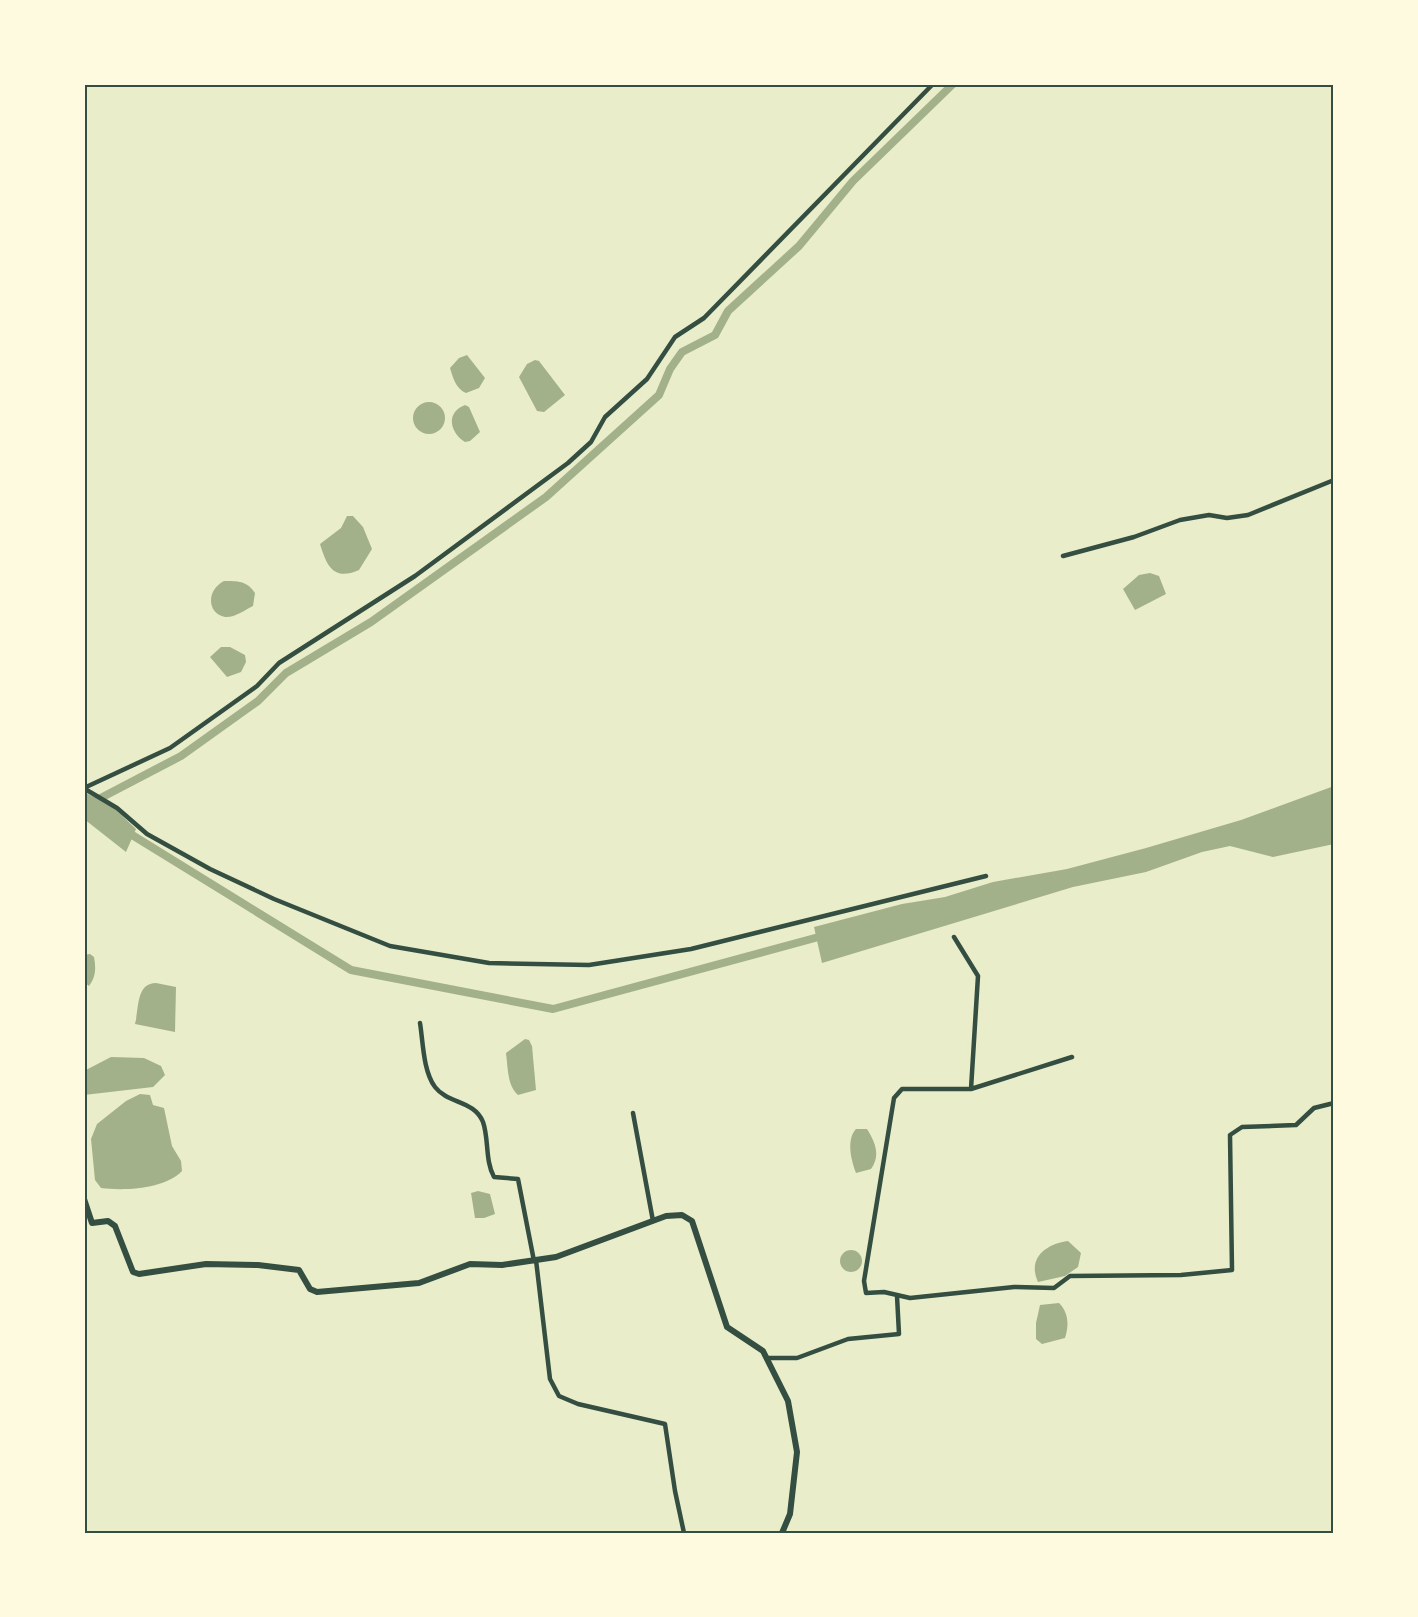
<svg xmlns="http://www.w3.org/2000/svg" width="1418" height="1617" viewBox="0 0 1418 1617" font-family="Commissioner,sans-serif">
<rect width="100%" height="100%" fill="#e9edc9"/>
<!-- water -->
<path fill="#a3b18a" d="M467,355L485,378L479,388L466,393C456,389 453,378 450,368L459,358Z
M535,360L539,361L565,395L544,412L537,411L519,377L527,364Z
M413 418a16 16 0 1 1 32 0a16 16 0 1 1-32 0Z
M465,405L469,407L480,432L470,441L465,442C449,432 446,412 465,405Z
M347,516H353L363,527L372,549L359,570C334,581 327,567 320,544L341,528Z
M1150,573L1159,576L1166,594L1135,610L1123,589L1139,575Z
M224,581C239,581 247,581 255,593L253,606C245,610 234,618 225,617C207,614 206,590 224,581Z
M221,647H230L245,655L246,662L241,672L227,677L210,657Z
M1334,786V844L1273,857L1230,846L1202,852L1146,872L1073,887L822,963L814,927L902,904L945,897L993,882L1067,869L1146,848L1241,820Z
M84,792L112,806L136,829L126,852L84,819Z
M90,954L94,957C96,967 96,977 89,986L84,982V955Z
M156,983L176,987L175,1032L135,1024C139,1009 136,983 156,983Z
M525,1039L529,1040L532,1046L536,1090L518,1095C507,1085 508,1068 506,1053Z
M111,1057L144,1058L161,1066L165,1075L153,1087L84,1095V1071Z
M140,1094L150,1095L153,1105L164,1108L172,1146L181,1161L182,1171C165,1189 125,1191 101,1188L95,1180L91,1139L97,1124L126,1101Z
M856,1129H867C875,1142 881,1155 871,1169L856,1173C851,1160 846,1140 856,1129Z
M478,1191L490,1194L495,1214L484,1218H475L471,1193Z
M1068,1241L1081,1253L1078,1267L1065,1276L1038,1282C1027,1258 1046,1244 1068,1241Z
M840 1261a11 11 0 1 1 22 0a11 11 0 1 1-22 0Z
M1059,1303C1069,1313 1069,1326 1065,1338L1042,1344L1036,1339V1323L1040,1305Z"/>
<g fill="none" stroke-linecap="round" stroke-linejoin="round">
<!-- canal -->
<path stroke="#a3b18a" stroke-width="8" d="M93,802L181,756L258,701L286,673L371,622L546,497L659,395L670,369L682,352L715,335L728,311L799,246L853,181L953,84
M124,830L351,970L553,1009L826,935"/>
<!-- minor -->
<path stroke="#344e41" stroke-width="4.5" d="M1063,556L1134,537L1180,520L1209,515L1227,518L1248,515L1334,480
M84,788L170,748L257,686L279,663L415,576L568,463L591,442L605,417L647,379L675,337L704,318L933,84
M85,789L117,808L147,834L210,869L274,899L390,946L489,963L589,965L691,949L986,876
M954,937L978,976L971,1089H902L894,1098L864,1281L866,1293L884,1292L910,1298L1014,1287L1054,1288L1070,1276L1181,1275L1232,1270L1230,1135L1242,1127L1296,1125L1314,1108L1334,1103
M420,1023C423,1041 423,1071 435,1087C448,1104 474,1100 483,1122C489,1139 485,1161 494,1177L518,1179L534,1261
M971,1089L1072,1057
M633,1113L653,1221
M536,1260L550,1379L559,1396L578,1404L665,1424L675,1491L684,1533
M767,1358H797L848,1339L899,1334L897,1296"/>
<!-- tertiary -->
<path stroke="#344e41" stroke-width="6" d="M84,1199L92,1223L108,1221L115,1226L133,1272L139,1274L206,1264L258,1265L299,1270L310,1289L317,1292L419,1283L470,1264L502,1265L556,1257L666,1216L682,1215L692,1221L727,1327L763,1351L788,1401L797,1452L790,1514L782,1533"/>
</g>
<!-- border -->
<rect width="1418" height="1617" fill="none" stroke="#fefae0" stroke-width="171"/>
<rect x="86" y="86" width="1246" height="1446" fill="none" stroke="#344e41" stroke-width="2"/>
</svg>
